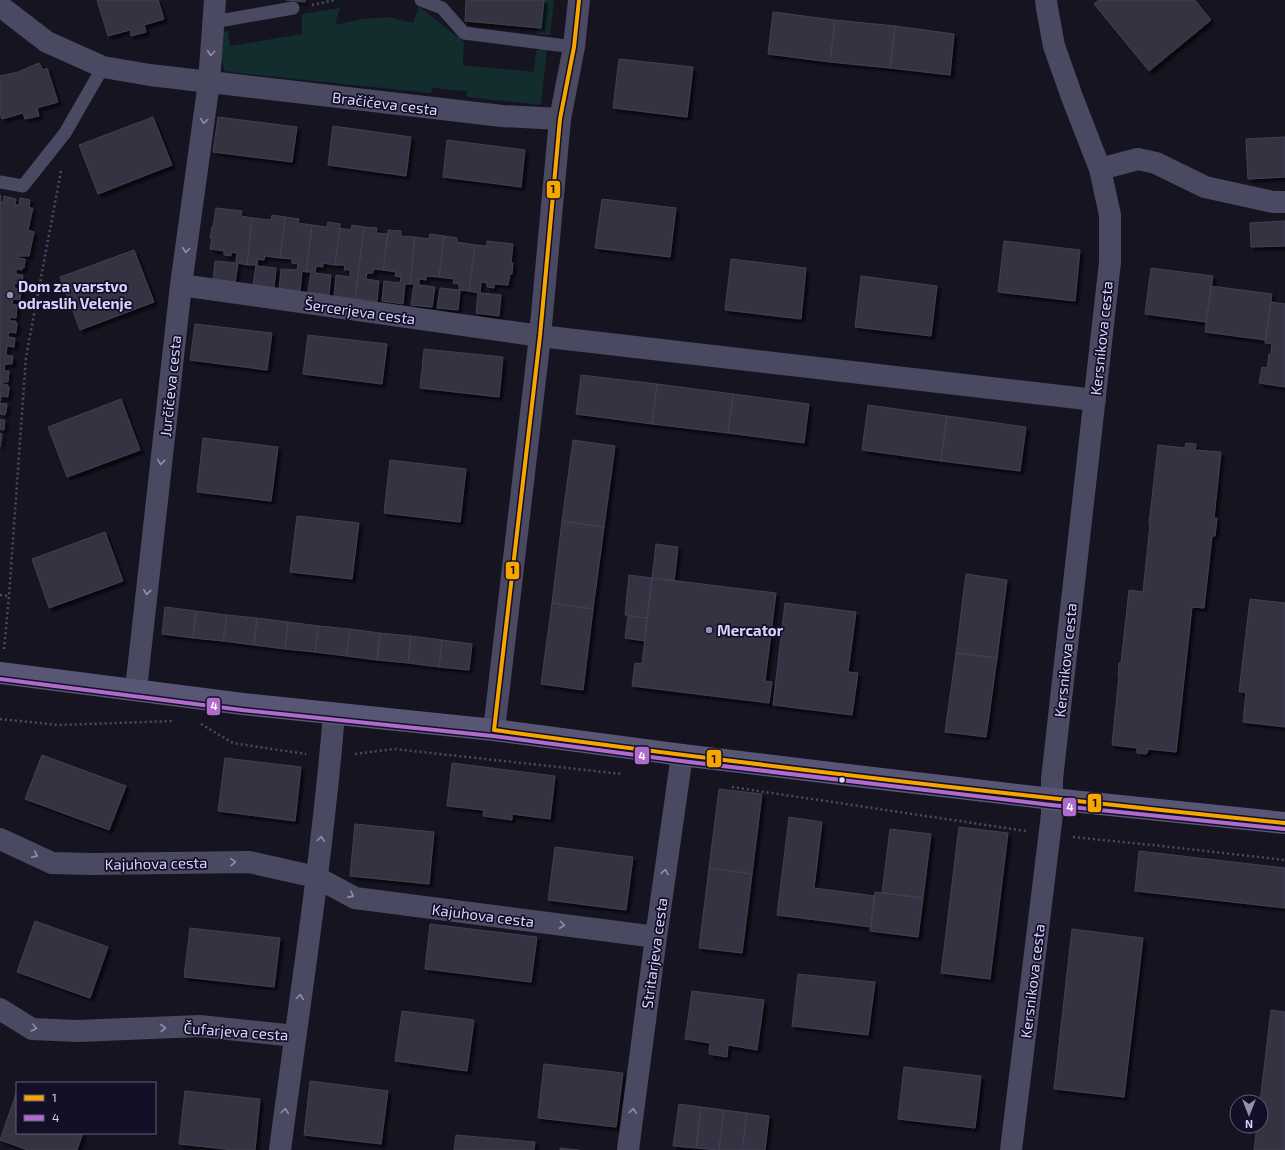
<svg xmlns="http://www.w3.org/2000/svg" width="1285" height="1150" viewBox="0 0 1285 1150" font-family="'Exo 2',sans-serif">
<defs>
<filter id="shadow"><feDropShadow dx="3.5" dy="3.5" stdDeviation="1" flood-color="#0009"/></filter>
</defs>
<rect width="100%" height="100%" fill="#161421"/>
<!-- green -->
<path fill="#132c2d" d="M544,0H554L550,35L537,34V27Z
M419,6L464,42L463,65L534,72L536,51L540,49L547,48L541,105L467,97V91L432,88L431,93L238,73L224,71L223,62L217,60L219,33L228,31L230,46L302,34V14L340,8L335,25L362,19L388,17L413,23Z"/>
<!-- building -->
<path fill="#343243" stroke="#433f54" filter="url(#shadow)" d="M97,0H158L164,19L144,25L146,32L131,36L130,30L108,36Z
M286,0H305V2Z
M466,0H544L541,28L465,21Z
M1099,0H1195L1211,20L1149,71L1094,4Z
M773,12L835,20L830,62L768,54Z
M835,20L895,26L890,68L830,62Z
M895,26L954,34L950,75L890,68Z
M619,59L693,67L687,117L613,108Z
M39,63L43,70L47,68L58,102L37,108L39,116L25,119L23,113L2,119L0,113V76L18,72Z
M153,117L172,165L98,194L79,145Z
M218,117L297,127L292,162L213,152Z
M333,126L411,137L406,176L328,165Z
M1285,137V177L1248,179L1246,139Z
M447,140L525,150L521,187L443,177Z
M0,195L1,196L0,202H3L4,196L16,199L15,205H19L20,198L30,200L29,208H33L28,230L34,232L29,256H18V258L25,259L24,268L22,267V270L16,269V274L23,275L22,284L15,283L14,288L20,289L19,291H21L20,300L13,299L12,304L17,305L16,318L10,317V321H16L15,323H17L16,333L9,332L8,337L15,338L14,347L7,346L6,355L13,356L12,364H5L4,371H9L8,382H2V384L8,385V387H9L8,397L1,396L0,401Z
M602,199L676,208L670,257L595,248Z
M216,208L242,211L241,216L252,218L247,265L238,263L235,283L213,281L215,261L236,263L237,253L231,252V256L224,255V251L210,249L212,238H210L212,227H213Z
M272,215L285,217L280,258L265,256L264,260L258,259L257,266L276,268L274,288L253,286L256,265H247L252,218L271,220Z
M285,217L299,219L298,223L312,225L306,272L302,271L300,291L279,289L281,269L297,270L298,264L292,263V259L280,258Z
M1285,221V246L1251,247L1250,223Z
M328,222L340,224L335,265L323,263V267L316,266L315,273L331,275L329,295L308,292L311,272H306L312,225L327,227Z
M352,225L364,227L355,298L334,296L336,275L350,277V270H344L345,265H335L340,228L351,230Z
M364,227L377,228L376,233L388,234L383,270L373,269V273H367L366,279L379,281L377,301L355,298Z
M388,230L401,231V236L415,237L410,284H405L403,304L382,301L384,281L400,283L401,277L395,276L396,272L383,270Z
M430,234L444,236L439,277L426,276V280L419,279V285L435,287L432,307L411,305L414,284H410L415,237L429,239Z
M444,236L457,238V242L475,245L469,291L460,290L458,310L437,308L440,288L459,290V284L453,283L454,279L439,277Z
M487,241L513,244L511,263H513L512,274H510L508,285L494,284V288L487,287V283L481,282L480,293L501,295L499,316L476,313L478,293L469,291L475,245L487,246Z
M1004,241L1080,250L1075,301L998,292Z
M134,250L154,302L80,330L60,277Z
M731,259L806,268L801,319L725,310Z
M1151,268L1213,276L1206,322L1145,314Z
M861,276L937,286L931,336L855,327Z
M1211,286L1272,294L1265,340L1205,332Z
M1271,302L1285,304V387L1259,383L1262,367L1267,368L1269,354H1271L1272,344L1265,343Z
M195,324L272,333L267,370L190,360Z
M308,335L387,344L382,384L303,374Z
M424,349L503,357L499,397L420,388Z
M581,375L657,384L652,424L576,414Z
M657,384L733,394L728,433L652,424Z
M733,394L809,404L804,443L728,433Z
M121,399L140,450L67,477L48,427Z
M0,403L7,404L6,413H5V415L0,414Z
M868,405L947,416L941,461L862,450Z
M947,416L1026,427L1020,471L941,461Z
M0,419L5,420L4,430L0,429Z
M0,433L2,434L0,447Z
M203,438L278,447L271,501L197,492Z
M573,440L615,446L604,527L562,521Z
M1186,443L1196,444V446L1195,450L1221,452L1214,518H1217L1215,536H1212L1204,608L1192,607L1176,752L1147,749L1148,752L1146,754L1137,753V748L1112,745L1119,675H1118L1119,663H1121L1129,590L1143,592L1150,524H1149L1158,445L1185,448Z
M390,460L466,469L460,522L384,513Z
M297,516L359,523L352,579L290,572Z
M562,521L604,527L593,609L552,603Z
M105,532L123,581L49,608L32,559Z
M656,544L678,547L674,581L652,578Z
M966,574L1007,580L997,658L956,653Z
M629,575L652,578L647,618L625,615Z
M652,578L776,593L765,681L772,682L769,703L632,686L635,663L642,664Z
M1250,599L1285,603V727L1243,722L1246,692H1239Z
M552,603L593,609L583,690L541,684Z
M785,603L856,612L848,672L858,673L852,715L773,705Z
M165,607L196,611L193,638L162,634Z
M196,611L227,615L223,641L193,638Z
M227,615L257,618L254,645L223,641Z
M628,616L647,618L645,641L625,638Z
M257,618L288,622L285,649L254,645Z
M288,622L319,626L315,652L285,649Z
M319,626L350,629L346,656L315,652Z
M350,629L380,633L377,660L346,656Z
M380,633L411,636L408,663L377,660Z
M411,636L442,640L439,667L408,663Z
M442,640L472,644L469,670L439,667Z
M956,653L997,658L986,737L945,732Z
M42,755L126,786L109,830L25,799Z
M225,758L301,767L295,821L218,811Z
M452,763L555,776L550,819L512,814V820L483,816L484,810L447,806Z
M719,789L762,794L752,874L709,868Z
M789,817L822,822L814,888L875,896L871,927L777,915Z
M355,824L434,832L429,884L350,876Z
M959,827L1008,833L990,979L941,973Z
M890,829L931,834L923,898L882,893Z
M555,847L633,857L626,910L548,900Z
M1139,851L1285,868V908L1135,891Z
M709,868L752,874L742,953L699,948Z
M875,892L923,898L918,937L870,931Z
M35,921L108,947L90,998L17,972Z
M430,924L537,937L531,982L425,969Z
M190,928L280,938L274,987L184,977Z
M1072,929L1143,938L1124,1097L1054,1089Z
M798,974L875,982L868,1035L792,1026Z
M692,991L764,1000L757,1050L728,1045L727,1057L709,1054L710,1043L685,1039Z
M1271,1010L1285,1012V1150H1254L1257,1126H1261V1102H1260Z
M402,1011L474,1020L467,1071L395,1061Z
M544,1064L623,1073L616,1127L538,1118Z
M904,1067L981,1076L975,1128L898,1119Z
M310,1081L388,1091L381,1144L304,1135Z
M17,1091V1133H83L77,1150H28L0,1140Z
M185,1091L260,1099L255,1150H234L179,1144Z
M679,1104L701,1107L696,1148L673,1146Z
M701,1107L724,1110L719,1150L696,1148Z
M724,1110L747,1113L742,1150H719Z
M747,1113L769,1116L765,1150H742Z
M456,1135L535,1142L534,1150H454Z
M560,1148L579,1150H560Z"/>
<g fill="none" stroke-linecap="round" stroke-linejoin="round">
<!-- path -->
<path stroke="#44505f" stroke-width="2.5" stroke-dasharray="2 3" stroke-linecap="butt" d="M312,5L335,0
M0,595L9,596
M4,649L9,596L26,357L61,171
M0,719L58,725L173,721
M201,724L233,743L306,754
M355,754L394,749L622,774
M732,787L1026,831
M1073,837L1153,845L1285,860"/>
<!-- lane -->
<path stroke="#4a4962" stroke-width="13" d="M421,0L442,8L464,33L574,47
M213,22L293,8
M0,182L23,186L65,133L103,67"/>
<!-- street -->
<path stroke="#4a4962" stroke-width="22" d="M0,6L47,42L103,67L150,75L502,116L560,119
M1100,169L1138,159L1156,163L1205,187L1273,202H1285
M181,285L540,336L1095,400
M136,689L181,285L209,82L215,0
M494,730L540,336L560,119L574,47L579,0
M0,839L52,863L92,864L249,862L316,877L355,898L656,937
M0,1009L32,1029L78,1031L200,1026L295,1036
M280,1150C299,1005 322,860 334,714
M628,1150L656,937L682,755
M1011,1150L1052,814V779L1110,262V215L1100,169L1072,97L1054,46L1047,8L1046,0"/>
<!-- secondary -->
<path stroke="#575674" stroke-width="22" d="M0,673L243,704L494,730L682,755L873,778L1052,799L1285,823"/>
<!-- bus-1 casing -->
<g stroke="#130f26" stroke-width="7">
<path id="bus-1" d="M579,0L574,47L560,119L540,336L494,730C757,766 1021,796 1285,823"/>
</g>
<!-- bus-2 casing -->
<g stroke="#130f26" stroke-width="7">
<path id="bus-2" d="M0,679L242,710L493,736L681,761L1051,805L1284,829"/>
</g>
<!-- bus-1 -->
<use href="#bus-1" stroke="#f7a600" stroke-width="4"/>
<!-- bus-2 -->
<use href="#bus-2" stroke="#b06ccc" stroke-width="4"/>
</g>
<!-- one-way arrows -->
<defs><path id="oneway-chevron" d="M-2-3.5L2.5 0L-2 3.5" fill="none" stroke-width="1.6" stroke-linecap="round" stroke-linejoin="round"/></defs>
<g stroke="#928eb0">
<use href="#oneway-chevron" transform="translate(211 53) rotate(94)"/>
<use href="#oneway-chevron" transform="translate(204 121) rotate(98)"/>
<use href="#oneway-chevron" transform="translate(186 250) rotate(98)"/>
<use href="#oneway-chevron" transform="translate(161 462) rotate(96)"/>
<use href="#oneway-chevron" transform="translate(147 592) rotate(96)"/>
<use href="#oneway-chevron" transform="translate(321 839) rotate(-83)"/>
<use href="#oneway-chevron" transform="translate(35 855) rotate(26)"/>
<use href="#oneway-chevron" transform="translate(233 862) rotate(-1)"/>
<use href="#oneway-chevron" transform="translate(665 872) rotate(-81)"/>
<use href="#oneway-chevron" transform="translate(351 895) rotate(26)"/>
<use href="#oneway-chevron" transform="translate(562 925) rotate(7)"/>
<use href="#oneway-chevron" transform="translate(300 997) rotate(-82)"/>
<use href="#oneway-chevron" transform="translate(34 1028) rotate(14)"/>
<use href="#oneway-chevron" transform="translate(163 1028) rotate(-3)"/>
<use href="#oneway-chevron" transform="translate(285 1111) rotate(-82)"/>
<use href="#oneway-chevron" transform="translate(633 1111) rotate(-83)"/>
</g>
<!-- markers -->
<g fill="#9591b1" stroke="#130f26" stroke-width="1.5">
<circle cx="10" cy="295" r="4"/>
<circle cx="709" cy="630" r="4"/>
</g>
<circle fill="#d9d4ff" stroke="#130f26" stroke-width="1.5" cx="842" cy="780" r="3.5"/>
<g text-anchor="middle" dominant-baseline="central" stroke-width="3.5" stroke-linejoin="round" paint-order="stroke">
<!-- street labels -->
<g font-size="15" fill="#d9d4ff" stroke="#130f26">
<text transform="translate(385 103) rotate(7)">Bračičeva cesta</text>
<text transform="translate(360 311) rotate(8)">Šercerjeva cesta</text>
<text transform="translate(1101 338) rotate(-84)">Kersnikova cesta</text>
<text transform="translate(170 386) rotate(-84)">Jurčičeva cesta</text>
<text transform="translate(1065 660) rotate(-84)">Kersnikova cesta</text>
<text transform="translate(156 863) rotate(-1)">Kajuhova cesta</text>
<text transform="translate(483 915) rotate(7)">Kajuhova cesta</text>
<text transform="translate(654 953) rotate(-82)">Stritarjeva cesta</text>
<text transform="translate(1032 981) rotate(-83)">Kersnikova cesta</text>
<text transform="translate(236 1031) rotate(4)">Čufarjeva cesta</text>
</g>
<!-- poi labels -->
<g font-size="15" font-weight="bold" fill="#d9d4ff" stroke="#130f26" text-anchor="start">
<text x="18" y="286">Dom za varstvo<tspan x="18" dy="17">odraslih Velenje</tspan></text>
<text x="717" y="630">Mercator</text>
</g>
</g>
<g stroke="#130f26" stroke-width="1.5">
<rect x="546" y="180" width="15" height="19" rx="4" fill="#f7a600"/>
<rect x="505" y="561" width="15" height="19" rx="4" fill="#f7a600"/>
<rect x="206" y="697" width="15" height="19" rx="4" fill="#b06ccc"/>
<rect x="634" y="746" width="16" height="19" rx="4" fill="#b06ccc"/>
<rect x="706" y="749" width="16" height="19" rx="4" fill="#f7a600"/>
<rect x="1087" y="793" width="15" height="20" rx="4" fill="#f7a600"/>
<rect x="1062" y="797" width="15" height="20" rx="4" fill="#b06ccc"/>
</g>
<g font-size="11" text-anchor="middle" font-weight="bold" fill="#fff">
<text x="214" y="710">4</text>
<text x="642" y="760">4</text>
<text x="1070" y="811">4</text>
</g>
<g font-size="11" text-anchor="middle" font-weight="bold" fill="#111">
<text x="553" y="193">1</text>
<text x="513" y="574">1</text>
<text x="714" y="763">1</text>
<text x="1095" y="807">1</text>
</g>
<!-- legend -->
<rect x="16" y="1082" width="140" height="52" fill="#130f26" stroke="#625e7d"/>
<rect x="24" y="1095" width="20" height="6" fill="#f7a600" stroke="#625e7d"/>
<text x="52" y="1102" font-size="12" fill="#d9d4ff">1</text>
<rect x="24" y="1115" width="20" height="6" fill="#b06ccc" stroke="#625e7d"/>
<text x="52" y="1122" font-size="12" fill="#d9d4ff">4</text>
<!-- north arrow -->
<g transform="translate(1249 1114) rotate(180)"><circle r="19" fill="#130f26" stroke="#625e7d"/>
<path d="M0-3L7 15L0 10L-7 15Z" fill="#9591b1"/>
<text y="-6" font-size="11" font-weight="bold" text-anchor="middle" fill="#d9d4ff">N</text>
</g>
</svg>
